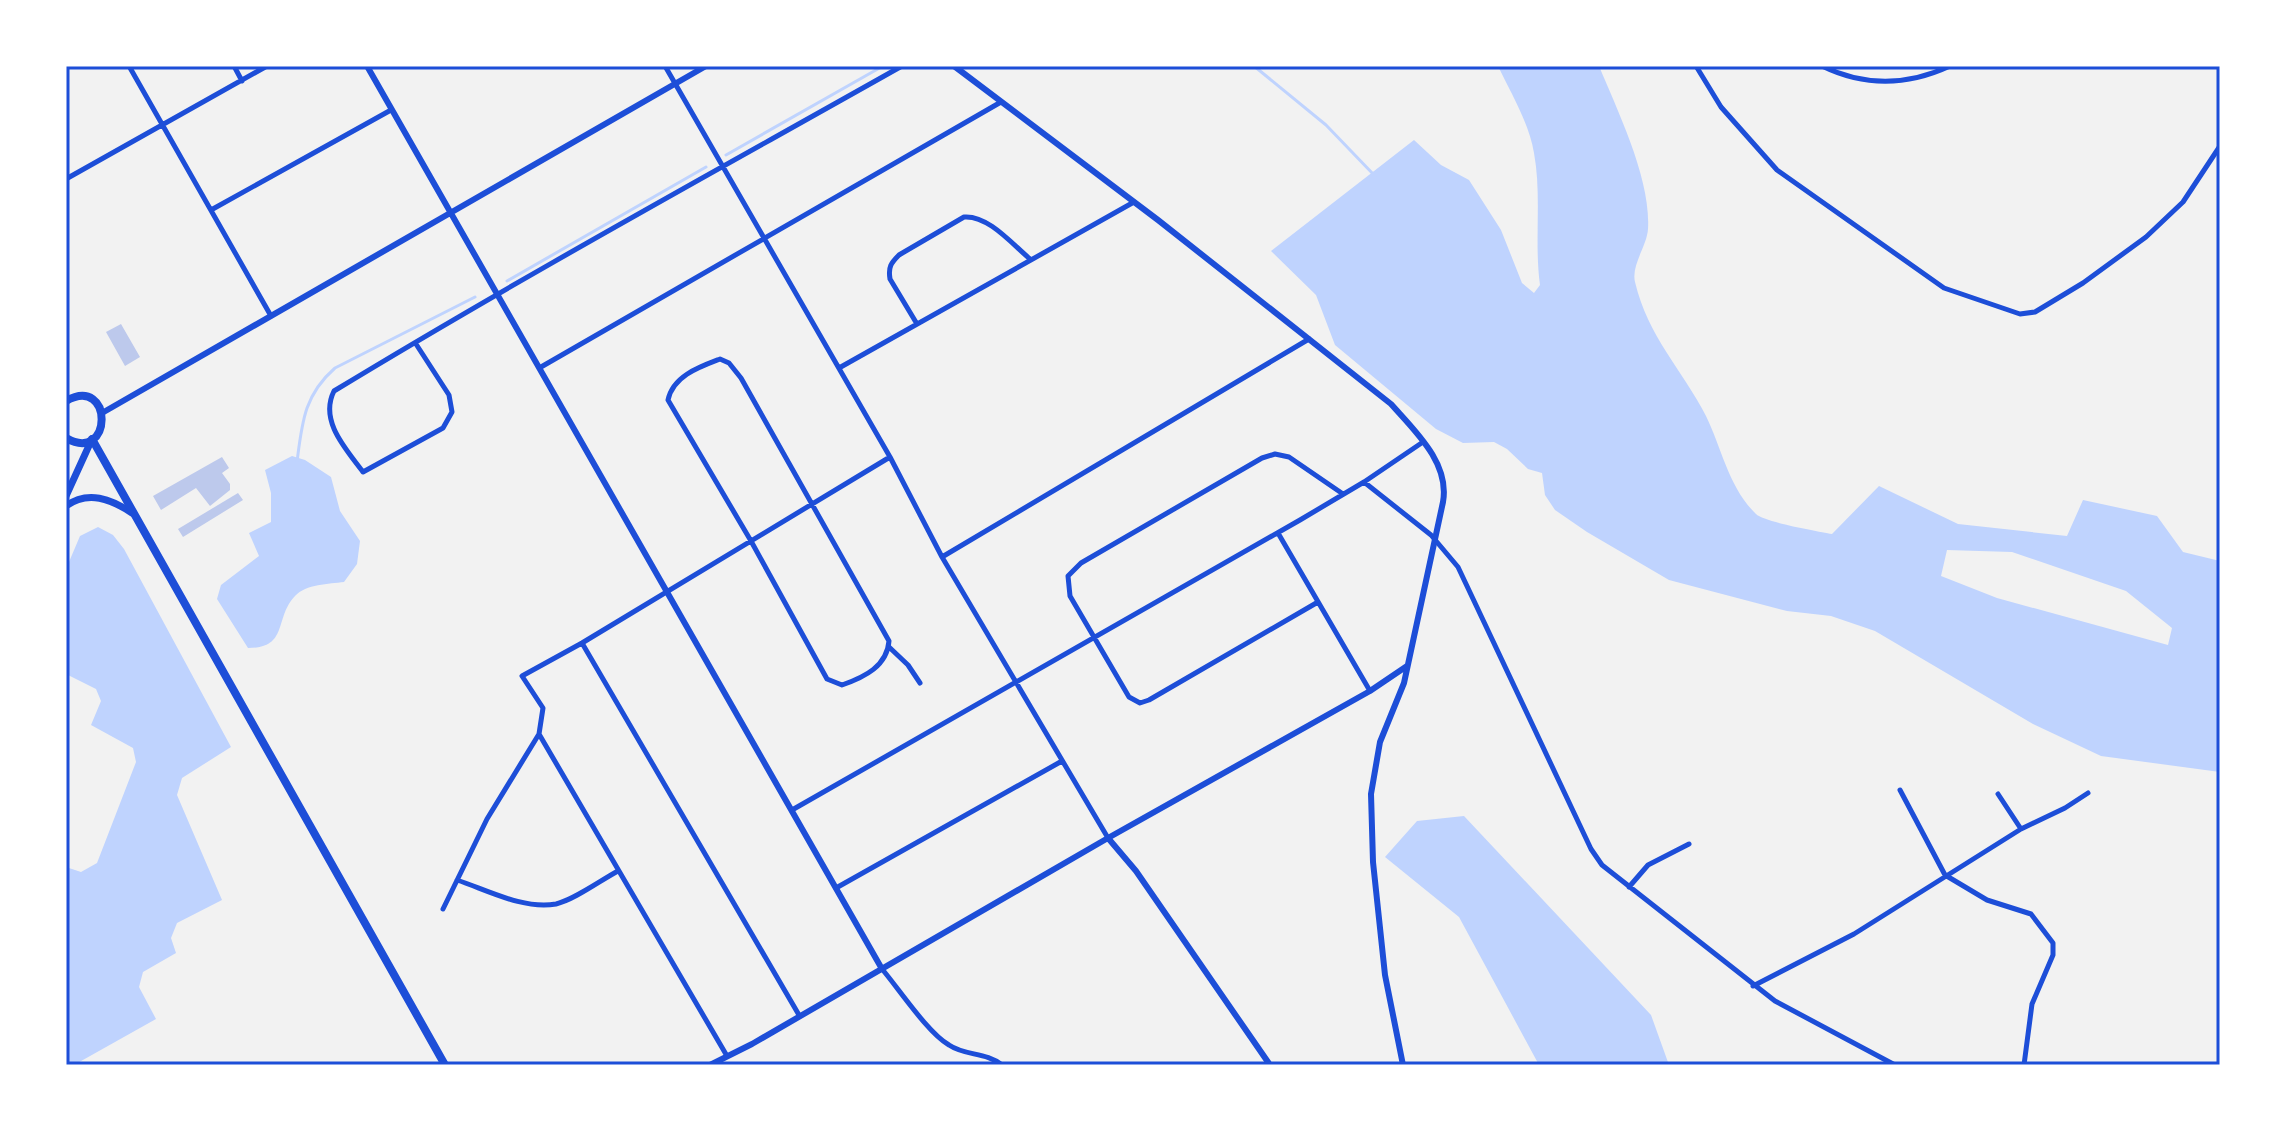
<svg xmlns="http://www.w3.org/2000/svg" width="2286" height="1131" viewBox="0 0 2286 1131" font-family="Bitter,serif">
<rect width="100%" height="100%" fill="#f2f2f2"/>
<!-- water -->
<path fill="#bfd3fe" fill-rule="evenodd" d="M1498,66H1599C1618,112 1651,179 1648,229C1647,246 1631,265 1635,282C1648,337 1682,369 1706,416C1722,449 1729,488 1756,514C1764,522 1817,531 1832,534L1879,486L1958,524L2067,536L2083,500L2157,516L2183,552L2220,561V772L2101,756L2033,724L1875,631L1831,616L1787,611L1669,580L1587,532L1555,510L1545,495L1542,473L1528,469L1507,449L1494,442L1463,443L1436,429L1335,345L1316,295L1271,251L1414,140L1441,165L1469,180L1501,230L1522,283L1534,293L1540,285C1534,242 1542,196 1534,153C1529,123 1511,93 1498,66ZM1947,550L2012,552L2126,591L2172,628L2168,645L1997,598L1941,576Z
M292,456L305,460L331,477L340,511L360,541L357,564L344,582C329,584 306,584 295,596C274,618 289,648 248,648L217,599L221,585L259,556L249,533L271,522V493L265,470Z
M98,527L113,535L124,549L231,747L182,778L177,795L222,900L177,923L171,938L176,953L143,972L139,987L156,1019L74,1065H66V867L81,872L97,863L136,762L133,748L91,725L101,701L96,689L66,674V569L80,536Z
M1464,816L1651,1015L1669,1065H1539L1459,917L1385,857L1417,821Z"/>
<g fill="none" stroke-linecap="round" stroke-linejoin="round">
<!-- stream -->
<path stroke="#bfd3fe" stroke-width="3" d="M1254,66L1326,125L1375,176
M726,155L883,66
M507,281L706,167
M297,462C302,423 304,395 335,368L475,297"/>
</g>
<!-- building -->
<path fill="#bdc9ec" d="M121,324L140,357L125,366L106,332Z
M222,457L229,468L222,473L230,484V490L210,506L196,488L161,510L153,496Z
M238,493L243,500L183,537L178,529Z"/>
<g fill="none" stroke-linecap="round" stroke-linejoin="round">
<!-- minor -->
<path stroke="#1d4ed8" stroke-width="5" d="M129,66L271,316
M234,66L242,81
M665,66L890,457L942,557L1108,838
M1696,66L1721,107L1777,170L1944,288L2020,314L2035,312L2083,283L2146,237L2183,202L2220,146
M1822,66C1865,87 1907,86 1950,66
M66,179L267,66
M211,210L391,110
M917,324L890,279C888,267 891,263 899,255L964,217C988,215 1012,244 1030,259
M416,344L449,395L452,412L443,428L363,472C346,449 319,421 334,391C520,278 712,173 902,66
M720,359L729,363L741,378L889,641C887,666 865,677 842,685L827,679L751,541L668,400C673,376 699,367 720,359Z
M541,367L1001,102
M839,368L1134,202
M1364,482L1431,535L1458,567L1591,849L1602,865L1775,1001L1895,1065
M1278,533L1370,691
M942,557L1309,339
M1318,602L1149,700L1140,703L1129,697L1070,596L1068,576L1081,563L1262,458L1275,454L1289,457L1343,494
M582,643L799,1015
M889,647L908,665L920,683
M539,734L727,1056
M1900,790L1945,875L1987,900L2031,914L2053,943V955L2032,1004L2024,1065
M1998,794L2021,829
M792,810L1300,520L1364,482L1423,442
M457,880C487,890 524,910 556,904C574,900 601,880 618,871
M1629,887L1648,865L1689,844
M836,888L1062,761
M443,909L487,819L539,734L543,708L522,676L582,643L890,457
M882,969C899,989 928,1033 949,1045C965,1056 986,1052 1002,1065
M1753,986L1854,934L2021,829L2065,808L2088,793"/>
<!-- tertiary -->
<path stroke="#1d4ed8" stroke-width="6" d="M367,66L882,969
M954,66L1158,220L1391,404C1415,431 1450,463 1443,502L1404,683L1380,742L1371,794L1373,862L1385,975L1403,1065
M102,413L706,66
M1108,838L1136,871L1270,1065
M710,1065L752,1044L1108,838L1370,691L1407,666"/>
<!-- secondary -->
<path stroke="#1d4ed8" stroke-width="7" d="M66,496L92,439
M66,506C88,490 111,499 132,513"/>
<!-- primary -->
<path stroke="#1d4ed8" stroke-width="8" d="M66,401C114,374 113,465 66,438
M92,439L445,1065"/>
</g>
<!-- border -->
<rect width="2286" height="1131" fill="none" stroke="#ffffff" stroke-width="136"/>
<rect x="68" y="68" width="2150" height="995" fill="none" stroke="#1d4ed8" stroke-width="3"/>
</svg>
